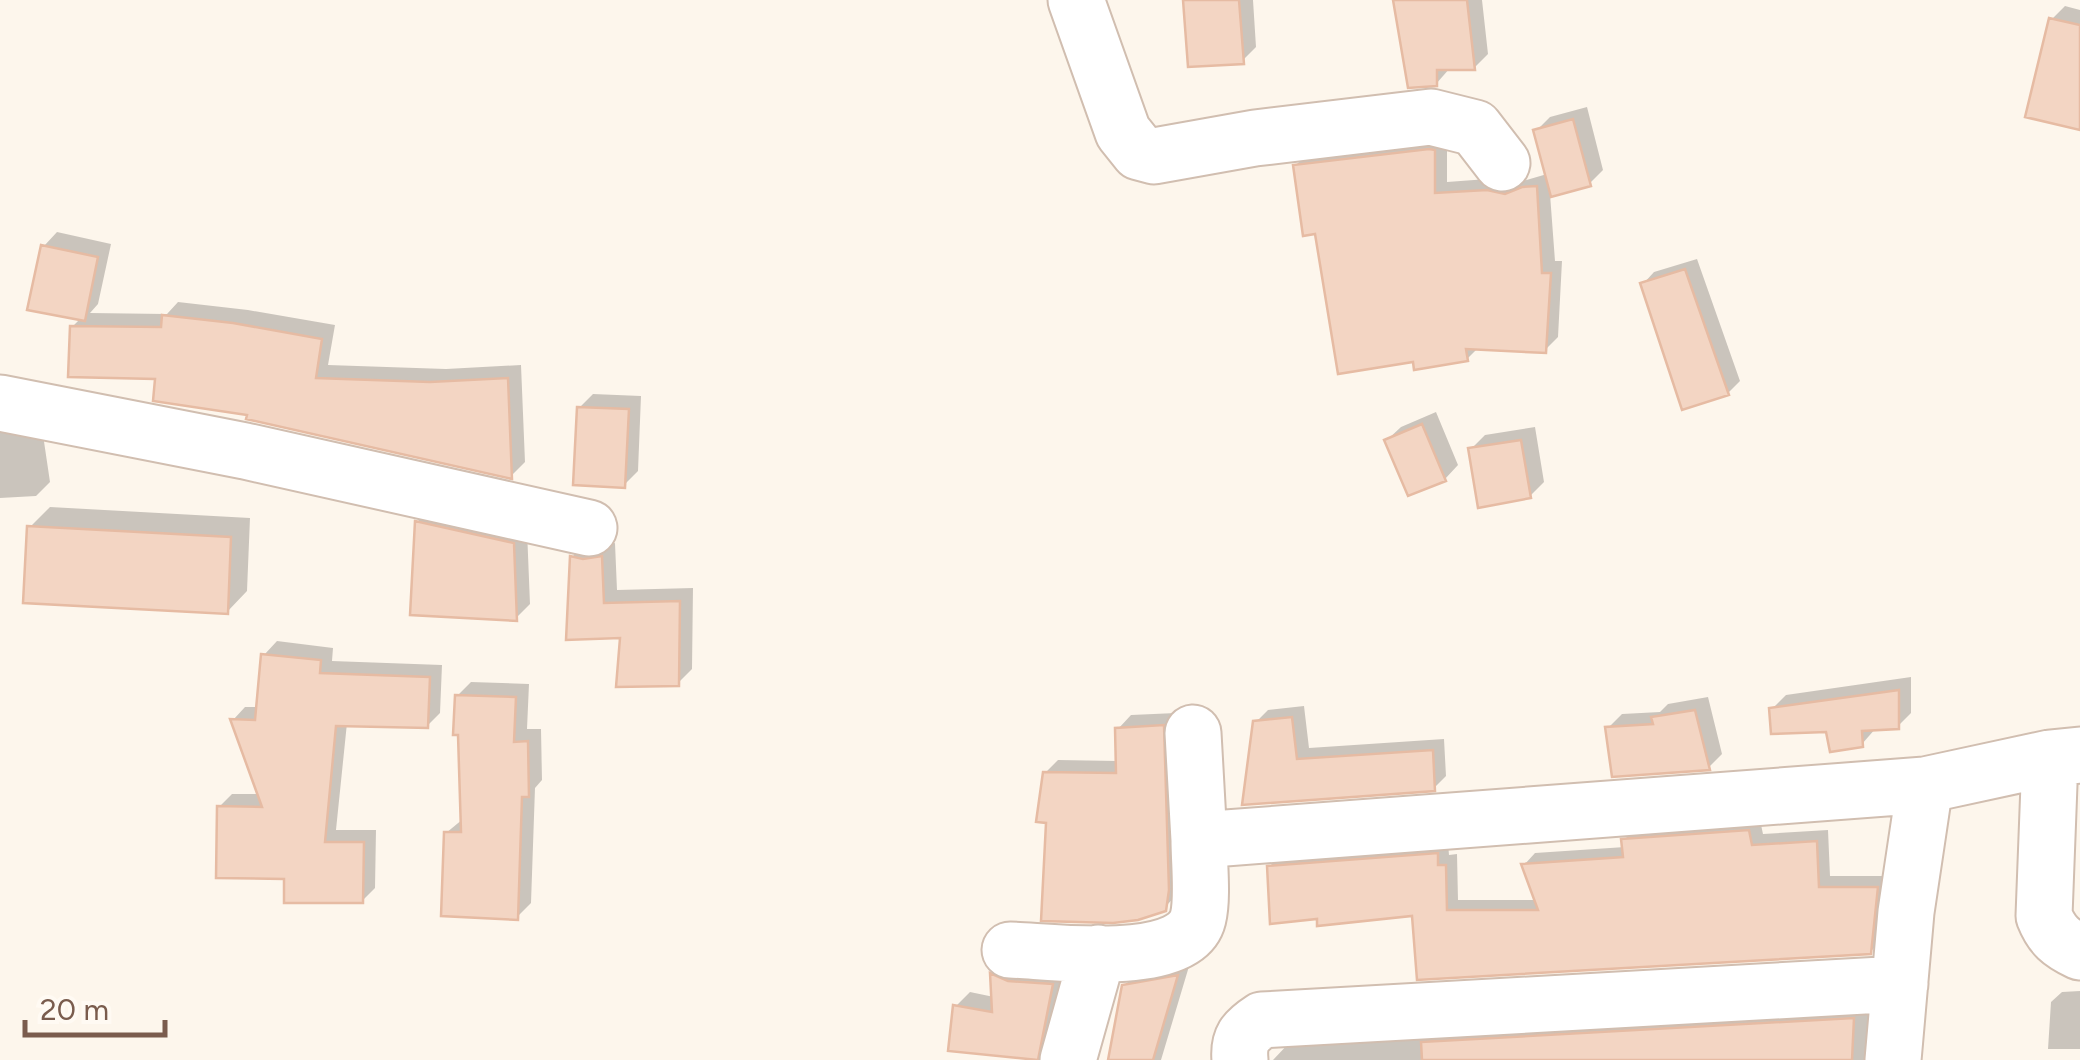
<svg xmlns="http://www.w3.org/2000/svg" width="2080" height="1060" viewBox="0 0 2080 1060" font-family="Figtree,sans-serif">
<rect width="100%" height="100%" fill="#fdf6ec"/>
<!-- shadow -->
<path fill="#0003" d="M1185,0H1253L1256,47L1242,61Z
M1396,0H1482L1488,54L1474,68H1450L1436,84Z
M2065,6L2080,10V127L2052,19Z
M1587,107L1603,170L1589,184L1550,194L1555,261H1562L1558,337L1545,350L1479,347L1467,359H1415L1317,232L1295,166L1308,153L1447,138V182L1501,178L1520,182L1547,174L1536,131L1550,117Z
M57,232L111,244L98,304L90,313L167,314L178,302L248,310L335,325L328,365L446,369L521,365L525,462L511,476L250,413L158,377L72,327L81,318L44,246Z
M1697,259L1740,381L1728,393L1643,284L1654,272Z
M593,394L641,396L638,471L624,485L579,408Z
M1436,412L1458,465L1445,479L1387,440L1401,427Z
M1535,427L1544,482L1530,496L1471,449L1485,435Z
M0,428H42L50,482L36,496L0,498Z
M50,507L250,518L247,591L227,612L30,527Z
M431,508L527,530L530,604L516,618L417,522Z
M586,543L598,546L615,543L617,590L693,588L692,669L678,683L623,636L572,557Z
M277,641L333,648L332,661L442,665L440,713L427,726L347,723L336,830H376L375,888L362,901L287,876L219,807L232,794H260L233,720L245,707H258L264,655Z
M1911,677V713L1897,727L1876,728L1862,744L1772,709L1786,695Z
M471,682L529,684L527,729H541L542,780L535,788L531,903L517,917L446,833L463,819L457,696Z
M1708,697L1722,754L1708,768L1608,728L1622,714L1660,712L1668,704Z
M1304,706L1309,748L1444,739L1446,776L1434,788L1245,803L1255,723L1268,710Z
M1176,713L1180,891L1167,905L1049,820L1045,773L1058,760L1118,761V729L1131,715Z
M1760,820L1763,834L1828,830L1830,876H1889L1882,940L1870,952L1414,914L1319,916L1269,867L1281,855L1448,843L1449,855L1457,854L1458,900H1537L1524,865L1535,853L1625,847L1624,840L1635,829Z
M1006,961L1066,971L1051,1046L1037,1060L951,1049L956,1006L970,992L994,997L993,974Z
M1190,963L1161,1060H1110L1124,986L1138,972Z
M2080,991V1049H2048L2051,1002L2062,992Z
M1869,1003L1866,1054L1880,1060H1273L1290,1042Z"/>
<!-- building -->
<path fill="#f3d5c3" stroke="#e6bba3" stroke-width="2.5" d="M1183,0H1239L1244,64L1188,67Z
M1393,0H1467L1475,70H1437V86L1408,88Z
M2049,18L2080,25V130L2025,117Z
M1573,119L1591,186L1551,197L1533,130Z
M1429,149L1435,150V193L1487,190L1505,194L1522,187L1537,186L1542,273H1551L1546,353L1466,349L1468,361L1414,370L1413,362L1338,374L1315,234L1303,236L1293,165Z
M41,245L98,257L85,321L27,310Z
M1685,269L1729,395L1682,410L1640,283Z
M162,315L233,323L322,339L316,378L430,382L508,378L512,479L246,419L247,415L153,401L155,379L68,377L70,326L161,327Z
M577,407L629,409L625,488L573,485Z
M1422,424L1446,481L1408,496L1384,440Z
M1521,440L1531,498L1478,508L1468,448Z
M415,521L514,543L517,621L410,615Z
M27,526L231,537L228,614L23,603Z
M570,556L583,559L602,556L604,603L680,601L679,686L616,687L620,638L566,640Z
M261,654L321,660L320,673L430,677L428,728L336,726L325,842H364L363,903H284V879L216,878L217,806L262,807L230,719L255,720Z
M1899,690V729L1862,731L1863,747L1830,752L1826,732L1771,734L1769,708Z
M455,695L516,697L514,742L528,741L529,797H522L518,920L441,916L444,832H461L458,735H453Z
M1695,710L1710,770L1612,777L1605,727L1653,724L1651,717Z
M1292,717L1297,759L1433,750L1435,791L1242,805L1253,721Z
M1164,725L1169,890L1166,911L1138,920L1113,923L1041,921L1046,823L1036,822L1043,772L1116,773L1115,728Z
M1749,830L1752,845L1817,841L1819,887H1878L1871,954L1417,980L1412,916L1317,926V919L1270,924L1267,866L1438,853V865H1446L1447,910H1538L1521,864L1623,857L1621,839Z
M990,973L1008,981L1053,984L1038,1060L948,1051L953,1005L992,1012Z
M1178,975L1153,1060H1108L1122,985Z
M1854,1018L1852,1060H1422L1421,1042Z"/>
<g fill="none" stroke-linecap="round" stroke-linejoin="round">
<!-- minor casing -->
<g stroke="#d1beb0" stroke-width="59">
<path id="minor" d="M1076,0L1123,132L1139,152L1154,156L1255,138L1431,117L1475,128L1502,163
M0,403L245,451L589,528
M1193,733L1199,840
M2050,758L2044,916C2052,936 2061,943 2080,952
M1010,950C1051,951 1185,970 1198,918C1203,898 1199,862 1199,840L1925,785L2050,758L2080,755
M1068,1060L1098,953
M1240,1060C1238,1039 1245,1031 1262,1020L1900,984
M1893,1060L1906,912L1925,785"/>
</g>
<!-- minor -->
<use href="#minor" stroke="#fff" stroke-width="55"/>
</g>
<!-- scale -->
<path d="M25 1020v15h140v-15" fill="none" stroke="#7a5c4d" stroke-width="5"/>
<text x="40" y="1020" font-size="30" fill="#7a5c4d" stroke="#fffaf3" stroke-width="8" paint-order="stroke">20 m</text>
</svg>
